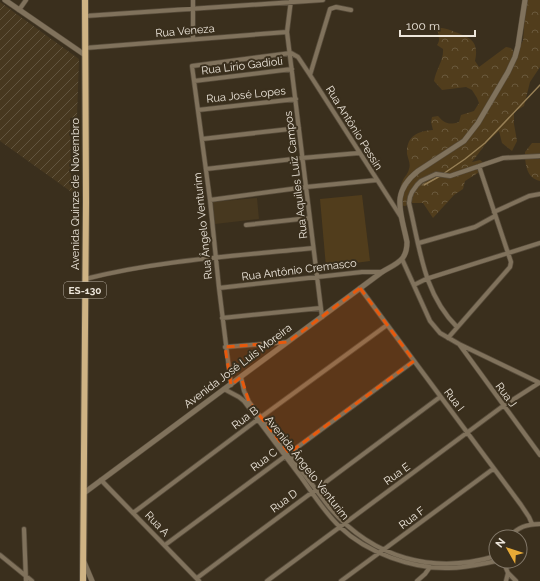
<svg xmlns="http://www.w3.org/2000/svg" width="540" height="581" viewBox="0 0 540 581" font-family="Raleway,sans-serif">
<defs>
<pattern id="industrial-furrows" width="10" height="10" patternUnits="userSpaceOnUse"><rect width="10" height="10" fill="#47381f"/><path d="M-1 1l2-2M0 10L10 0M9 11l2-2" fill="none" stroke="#62553f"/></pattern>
<pattern id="forest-crowns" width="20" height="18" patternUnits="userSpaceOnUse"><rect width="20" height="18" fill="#513d1c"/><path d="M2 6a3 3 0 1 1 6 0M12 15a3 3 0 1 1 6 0" fill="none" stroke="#6a593c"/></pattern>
</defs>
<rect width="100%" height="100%" fill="#3a2f1d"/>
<!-- built -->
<path fill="#47381f" d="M257,198L259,219L215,224L213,202Z"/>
<!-- industrial -->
<path fill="url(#industrial-furrows)" d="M0,2L79,59L77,117L70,118L71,180H77V196L0,141Z"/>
<!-- grass -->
<path fill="#513d1c" d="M362,195L370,261L326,267L320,199Z"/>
<!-- forest -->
<path fill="url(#forest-crowns)" d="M526,0H540V67L530,82L524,106L514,112V124L517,141L512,151L502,143L499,131L487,142L472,162L480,160L485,164L481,171L465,181L463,189L454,195L433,218L423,203H411L405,206L400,205C399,196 399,188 403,180C405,176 408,174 409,169C411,164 408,159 407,154C406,136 418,131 433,130L431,122L432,117L438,116C445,124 449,125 459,122L461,115L474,111L479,103L477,98L472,90L466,87L442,90L434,81C436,69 444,60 443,49L437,45C441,40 438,34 437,28C443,27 450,30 455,32C472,38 479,42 475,61L479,67L506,47L511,48L515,53L523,41Z
M532,143H540V181C526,178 525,163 525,152Z"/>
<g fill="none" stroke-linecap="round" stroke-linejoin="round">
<!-- stream -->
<path stroke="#988056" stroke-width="1.5" d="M443,174L465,159L485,143L540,85
M424,185L440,176"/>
<!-- minor casing -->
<g stroke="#574c3b" stroke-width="5.5">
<path id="minor" d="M193,0V39
M291,0L287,32L322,317
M19,10L26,0
M85,16L323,0
M85,48L287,32
M310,75L330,9L336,7L351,10
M194,81L292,69
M198,110L296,99
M202,139L299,128
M206,169L302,158L359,153
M210,200L306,187L377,180
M494,212L529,196L540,194
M246,225L309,218
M419,243L475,227L495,216
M402,259L430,321L440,333L459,344L540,383
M85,279C159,260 237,256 313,248
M414,285L426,279L540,243
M219,288L362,272H382
M360,288L521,505L529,517L532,524
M222,318L321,308
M457,327C423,293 420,248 409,203L410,197L412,192L417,185L421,181L436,174L450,176L503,158L540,156
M448,338L510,267L511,262L479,166
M459,344L540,455
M225,347L287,342
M241,377L244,391L249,402L330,508C373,558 433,575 496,556
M231,385L219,288L210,200L192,66L291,53L298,57L310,75L401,217
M224,389L239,397L244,401C263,426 282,452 301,477C313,494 325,513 340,527C367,553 413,569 449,568C466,568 481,564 497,561
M101,480L199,581
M133,513L257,420L387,325
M24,529L26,581
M509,537C518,527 527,524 540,524
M165,545L414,361
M0,555L32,581
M503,561L508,573L516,581
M197,578L440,397
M267,581L503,406L539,383
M341,581L493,469
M417,581L425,574L430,567
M506,581L508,573"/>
</g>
<!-- tertiary casing -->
<g stroke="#574c3b" stroke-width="6">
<path id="tertiary" d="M5,0L85,55
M84,493L382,272C397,263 407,261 407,242C401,212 390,193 418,171L464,141L478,123L508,72L515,57L518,46L525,0
M84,562L92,581"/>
</g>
<!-- primary casing -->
<g stroke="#574c3b" stroke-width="8">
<path id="primary" d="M83,581L86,202L85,0"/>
</g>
<!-- minor -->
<use href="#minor" stroke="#80725c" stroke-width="4"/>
<!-- tertiary -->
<use href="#tertiary" stroke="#80725c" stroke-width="5"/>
<!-- primary -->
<use href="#primary" stroke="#cfb384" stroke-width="6"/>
</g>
<!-- marked area -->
<path fill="#e8590c" fill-opacity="0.2" stroke="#e8590c" stroke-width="3" stroke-dasharray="8 5" stroke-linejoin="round" d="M360,288L414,361L289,453L249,402L241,377L231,385L225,347L288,342Z"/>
<g text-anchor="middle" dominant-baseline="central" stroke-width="4" stroke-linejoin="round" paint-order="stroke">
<!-- shield labels -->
<rect fill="#3a2f1d" stroke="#b7afa2" stroke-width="1" x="64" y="282" width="42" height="16" rx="3"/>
<g font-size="10" font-weight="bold" fill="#ede6db">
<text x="85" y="290">ES-130</text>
</g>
<!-- street labels -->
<g font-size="11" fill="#ede6db" stroke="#3a2f1d">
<text transform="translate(185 31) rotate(-5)">Rua Veneza</text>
<text transform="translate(242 66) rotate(-7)">Rua Lírio Gadioli</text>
<text transform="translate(246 95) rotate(-6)">Rua José Lopes</text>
<text transform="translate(354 128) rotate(58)">Rua Antônio Pessin</text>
<text transform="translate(296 175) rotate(-97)">Rua Aquiles Luiz Campos</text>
<text transform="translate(75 194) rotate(-90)">Avenida Quinze de Novembro</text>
<text transform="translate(203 226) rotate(-96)">Rua Ângelo Venturim</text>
<text transform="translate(299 270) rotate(-7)">Rua Antônio Cremasco</text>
<text transform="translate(238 366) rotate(-37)">Avenida José Luis Moreira</text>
<text transform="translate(506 395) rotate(54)">Rua J</text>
<text transform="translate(454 400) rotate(52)">Rua I</text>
<text transform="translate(245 418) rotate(-37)">Rua B</text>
<text transform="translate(264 460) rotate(-37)">Rua C</text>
<text transform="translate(307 468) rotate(52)">Avenida Ângelo Venturim</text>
<text transform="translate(397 474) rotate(-36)">Rua E</text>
<text transform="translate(284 501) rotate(-37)">Rua D</text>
<text transform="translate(412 518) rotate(-37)">Rua F</text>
<text transform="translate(157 524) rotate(46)">Rua A</text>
</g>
</g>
<!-- north arrow -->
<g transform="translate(508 549) rotate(309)"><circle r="19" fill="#3a2f1d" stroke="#827869"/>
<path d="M0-3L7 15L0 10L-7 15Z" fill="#e8ab37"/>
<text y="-6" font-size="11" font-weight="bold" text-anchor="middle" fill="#ede6db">N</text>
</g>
<!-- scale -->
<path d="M400 30v6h75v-6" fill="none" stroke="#ede6db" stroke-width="2"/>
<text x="406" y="30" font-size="12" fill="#ede6db" stroke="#3a2f1d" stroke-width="3" paint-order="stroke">100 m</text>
</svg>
